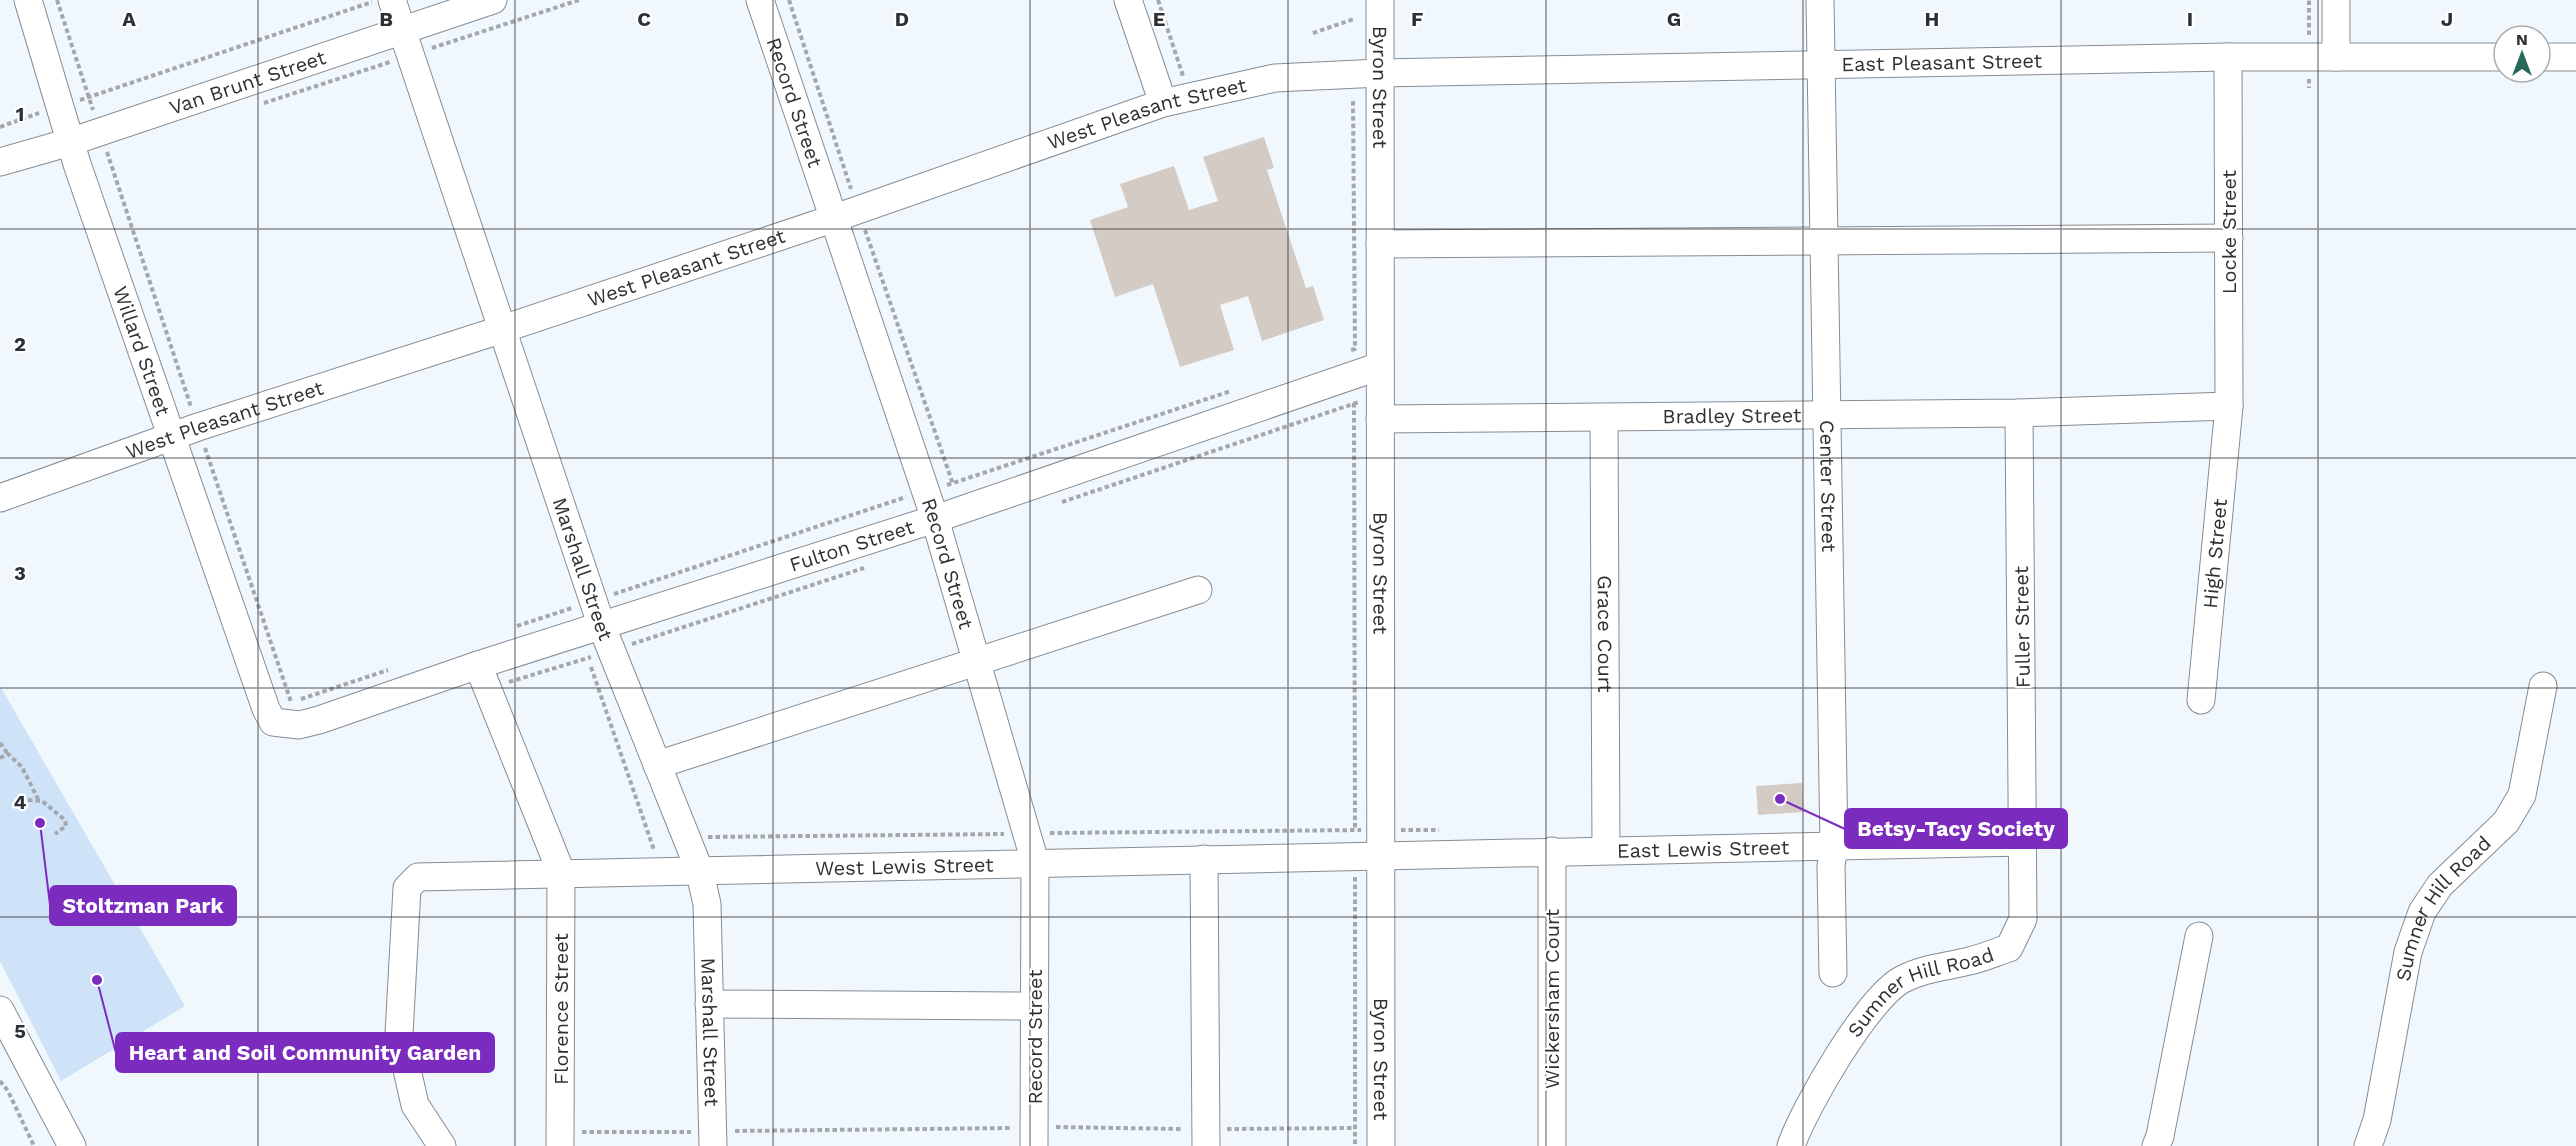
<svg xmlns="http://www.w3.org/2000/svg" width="2576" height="1146" viewBox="0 0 2576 1146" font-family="'Work Sans',sans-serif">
<rect width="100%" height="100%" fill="#f1f8fd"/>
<!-- green -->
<path fill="#cee3f8" d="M0,686L185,1006L61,1081L0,961Z"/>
<!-- building -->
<path fill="#d3cbc4" d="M1264,137L1274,168L1267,170L1306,288L1313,286L1324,320L1262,341L1248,296L1220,305L1234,350L1180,367L1153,284L1115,297L1090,220L1128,207L1120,184L1174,166L1189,210L1218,201L1203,157Z
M1802,783L1804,812L1758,815L1756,786Z"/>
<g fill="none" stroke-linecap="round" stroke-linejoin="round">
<!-- minor casing -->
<g stroke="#858c93" stroke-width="29">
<g id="minor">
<path id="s1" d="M28,0L77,164L266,709L273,722L299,725L319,720L478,665L935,519L1380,366"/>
<path id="s2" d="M392,0L602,627L699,869L707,904L713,1146"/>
<path id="s3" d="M760,0L935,519L1035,862L1034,1146"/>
<path d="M1128,0L1163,103"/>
<path id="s4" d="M1380,0L1381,1146"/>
<path id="s5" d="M1820,0L1834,846L1831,866L1833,973"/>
<path d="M2336,57V0"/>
<path d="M2540,57H2576"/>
<path id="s6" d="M0,162L70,142L493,0"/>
<path d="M1380,244L2229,238"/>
<path id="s7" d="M1604,418L1606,850"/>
<path id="s8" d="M1380,419L2019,413L2229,406"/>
<path id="s9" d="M0,498L198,427L503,329L835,218L1163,103L1275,78L1380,73L2228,57H2504"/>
<path d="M478,665L561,872L560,1146"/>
<path id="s10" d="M2201,700L2229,406L2228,57"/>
<path d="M657,765L1198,590"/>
<path d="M1204,859L1206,1146"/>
<path d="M709,1004L1035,1006"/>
<path d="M0,1010L72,1146"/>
<path id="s11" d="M442,1146L415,1105L399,1034L407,888L418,877L2024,842"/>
<path d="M1552,1146V851"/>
<path id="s12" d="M1791,1146C1804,1108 1868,997 1903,979C1924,968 1946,967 1969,961C1983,958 1996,952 2009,948L2023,919L2019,413"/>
<path d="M2156,1146L2160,1136L2199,936"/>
<path id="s13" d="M2368,1146L2377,1120L2408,952L2422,912L2440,885L2506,822L2522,795L2543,686"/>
</g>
</g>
<!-- path -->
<path stroke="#a3a8ad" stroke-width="4" stroke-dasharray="4.5 3" stroke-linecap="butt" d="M57,0L93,110
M789,0L851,189
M1158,0L1183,76
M1313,33L1354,19
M2309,35V0
M432,48L579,0
M2309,79V88
M80,100L372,2
M264,103L390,62
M0,127L39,113
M107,152L191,407
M865,230L953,484
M1351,350L1355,349L1353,98
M1354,403L1355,830
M205,448L291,702
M947,485L1231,391
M1062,502L1359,402
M614,594L906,497
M517,626L572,608
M632,644L864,568
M591,667L654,850
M509,682L591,657
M301,699L388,670
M0,743L8,754
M0,758L8,754L22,767L38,799
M28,800L42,801L65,820L66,826L55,834
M1401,830H1439
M1050,833L1361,830
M708,837L1004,834
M1355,877V1146
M0,1081L8,1091L34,1146
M1056,1127L1183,1129
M1227,1129L1355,1128
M735,1131L1012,1128
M582,1132H691"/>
<!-- minor -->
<use href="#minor" stroke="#fff" stroke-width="27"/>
</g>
<!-- grid -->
<path fill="none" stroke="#2e3134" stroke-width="1.5" stroke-opacity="0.55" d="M258,0V1146M515,0V1146M773,0V1146M1030,0V1146M1288,0V1146M1546,0V1146M1803,0V1146M2061,0V1146M2318,0V1146M0,229H2576M0,458H2576M0,688H2576M0,917H2576"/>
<g text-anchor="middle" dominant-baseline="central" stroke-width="4.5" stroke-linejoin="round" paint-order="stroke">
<!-- street labels -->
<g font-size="20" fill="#2e3134" stroke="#fff">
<text stroke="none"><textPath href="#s9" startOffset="2010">East Pleasant Street</textPath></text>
<text stroke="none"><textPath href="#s6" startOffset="260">Van Brunt Street</textPath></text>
<text stroke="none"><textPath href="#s4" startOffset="87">Byron Street</textPath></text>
<text stroke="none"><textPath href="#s3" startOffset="108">Record Street</textPath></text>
<text stroke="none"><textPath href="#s9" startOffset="1210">West Pleasant Street</textPath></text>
<text transform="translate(2229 232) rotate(-90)">Locke Street</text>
<text stroke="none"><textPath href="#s9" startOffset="724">West Pleasant Street</textPath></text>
<text stroke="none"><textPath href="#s1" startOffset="369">Willard Street</textPath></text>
<text stroke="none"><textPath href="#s8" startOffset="352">Bradley Street</textPath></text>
<text stroke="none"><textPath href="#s9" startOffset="238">West Pleasant Street</textPath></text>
<text stroke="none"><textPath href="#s5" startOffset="486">Center Street</textPath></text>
<text stroke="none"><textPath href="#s1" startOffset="1370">Fulton Street</textPath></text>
<text stroke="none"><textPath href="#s10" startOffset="147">High Street</textPath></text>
<text stroke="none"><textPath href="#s3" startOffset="594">Record Street</textPath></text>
<text stroke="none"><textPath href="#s2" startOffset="600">Marshall Street</textPath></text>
<text stroke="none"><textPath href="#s4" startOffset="573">Byron Street</textPath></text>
<text transform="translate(2022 627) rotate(-91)">Fuller Street</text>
<text stroke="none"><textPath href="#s7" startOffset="216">Grace Court</textPath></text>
<text stroke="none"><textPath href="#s11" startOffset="1569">East Lewis Street</textPath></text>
<text stroke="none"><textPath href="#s11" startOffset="770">West Lewis Street</textPath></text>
<text stroke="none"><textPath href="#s13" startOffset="254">Sumner Hill Road</textPath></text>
<text stroke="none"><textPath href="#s12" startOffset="212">Sumner Hill Road</textPath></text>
<text transform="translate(1552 999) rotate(-90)">Wickersham Court</text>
<text transform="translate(561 1009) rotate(-90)">Florence Street</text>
<text stroke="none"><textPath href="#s2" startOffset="1086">Marshall Street</textPath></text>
<text transform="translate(1035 1037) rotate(-90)">Record Street</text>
<text stroke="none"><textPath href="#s4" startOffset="1059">Byron Street</textPath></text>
</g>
</g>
<g font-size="20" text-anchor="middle" font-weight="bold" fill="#2e3134" stroke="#fff" stroke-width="4.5" stroke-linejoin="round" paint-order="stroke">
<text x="129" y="26">A</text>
<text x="386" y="26">B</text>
<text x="644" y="26">C</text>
<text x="902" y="26">D</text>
<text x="1159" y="26">E</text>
<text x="1417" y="26">F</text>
<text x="1674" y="26">G</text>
<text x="1932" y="26">H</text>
<text x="2190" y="26">I</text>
<text x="2447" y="26">J</text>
<text x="20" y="121">1</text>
<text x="20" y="351">2</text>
<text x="20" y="580">3</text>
<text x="20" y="809">4</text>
<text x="20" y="1038">5</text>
</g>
<!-- callouts -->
<path fill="none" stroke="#7b2cbf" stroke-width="2" d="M1780 799L1845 829M40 823L50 905M97 980L116 1053"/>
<g fill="#7b2cbf" stroke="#fff" stroke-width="2">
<circle cx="1780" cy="799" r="6"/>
<circle cx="40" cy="823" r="6"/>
<circle cx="97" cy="980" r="6"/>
</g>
<g fill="#7b2cbf" stroke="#7b2cbf" stroke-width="2">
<rect x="1845" y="809" width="222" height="39" rx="6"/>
<rect x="50" y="886" width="186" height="39" rx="6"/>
<rect x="116" y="1033" width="378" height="39" rx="6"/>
</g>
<g font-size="21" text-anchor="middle" font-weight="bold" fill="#fff">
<text x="1956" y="836">Betsy-Tacy Society</text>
<text x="143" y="913">Stoltzman Park</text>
<text x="305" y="1060">Heart and Soil Community Garden</text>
</g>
<!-- north arrow -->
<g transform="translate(2522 54)"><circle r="28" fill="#ffffff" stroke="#abadae" stroke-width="1.5"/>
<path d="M0-4.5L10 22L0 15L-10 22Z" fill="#276959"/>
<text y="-9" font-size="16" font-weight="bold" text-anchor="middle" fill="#2e3134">N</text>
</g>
</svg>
